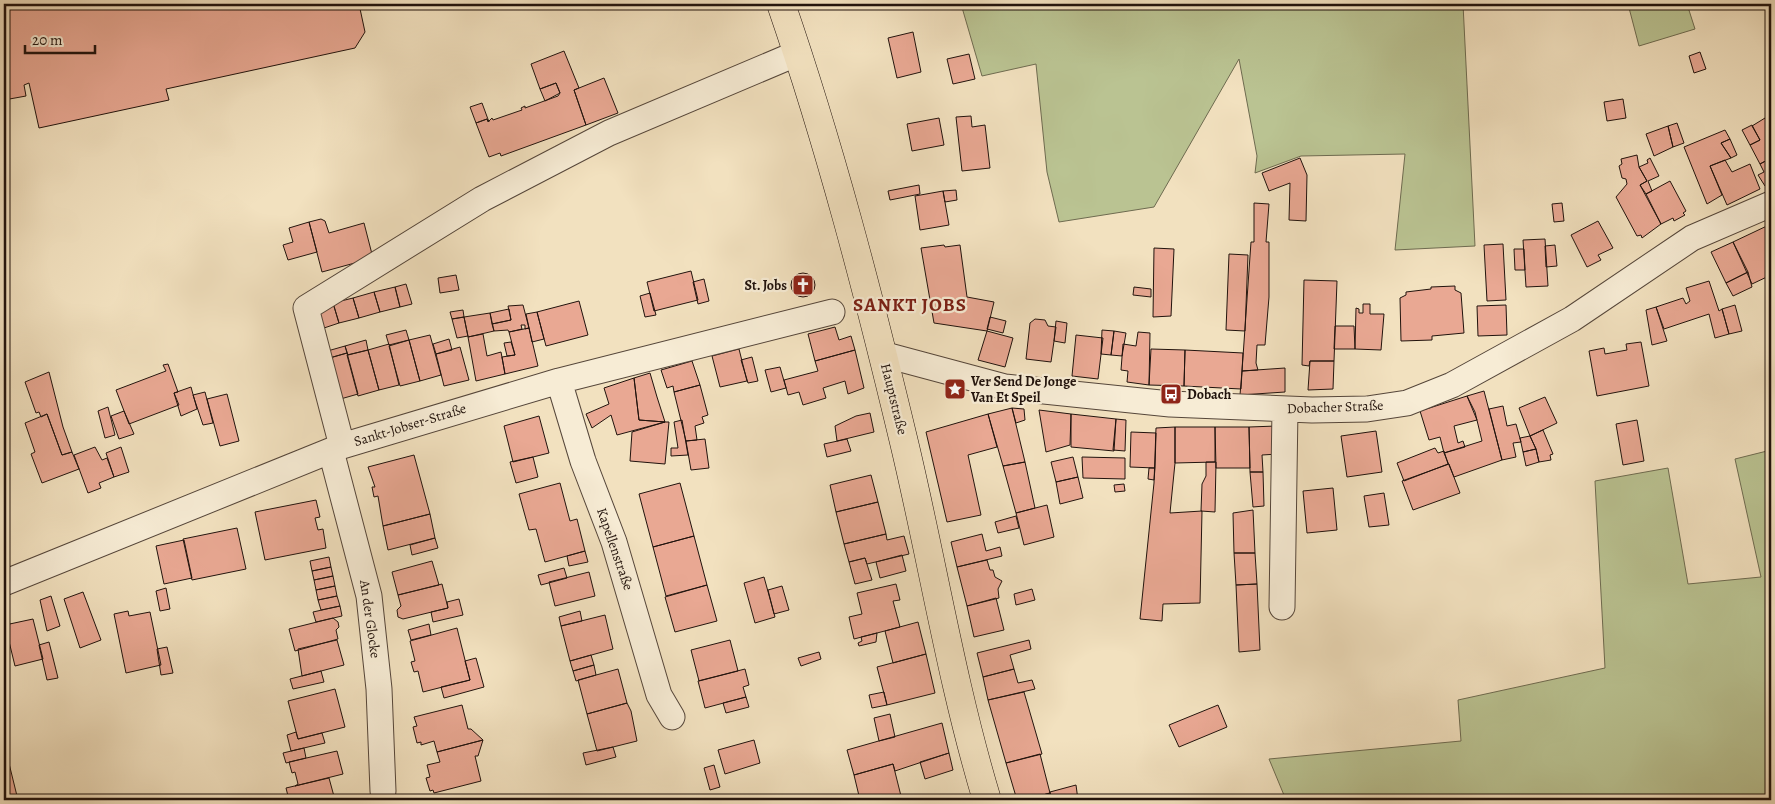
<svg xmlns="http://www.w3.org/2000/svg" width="1775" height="804" viewBox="0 0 1775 804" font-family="Alegreya,serif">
<rect width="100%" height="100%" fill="#f2e1bf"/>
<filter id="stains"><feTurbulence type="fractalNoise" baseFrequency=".004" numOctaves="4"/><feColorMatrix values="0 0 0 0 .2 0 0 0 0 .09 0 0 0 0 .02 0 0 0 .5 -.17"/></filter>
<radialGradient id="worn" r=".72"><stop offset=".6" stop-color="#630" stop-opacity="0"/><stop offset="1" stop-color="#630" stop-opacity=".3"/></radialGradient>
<!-- green -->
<path fill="#bac392" stroke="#6e6b50" d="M961,4H1463L1475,246L1395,250L1405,154L1301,156L1255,173L1257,156L1239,59L1154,207L1059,222L1047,172L1036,64L982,76Z
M1628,4H1687L1695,29L1639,46Z
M1771,450V800H1286L1269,759L1461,741L1458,700L1605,668L1595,481L1668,468L1688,584L1761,577L1735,459Z"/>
<!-- building -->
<path fill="#e9a893" stroke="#21130d" d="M4,4H359L365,32L355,48L166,89L169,100L39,128L29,83L24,85L26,96L4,100Z
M913,32L921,72L897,78L888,38Z
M564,51L579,88L574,90L586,125L501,156L500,153L489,157L476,123L487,119L488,122L492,118L493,120L522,110L521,108L525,106V108L558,96L560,93L556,83L540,89L531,64Z
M1700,52L1706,69L1694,73L1689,56Z
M969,54L975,79L953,84L947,59Z
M604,78L618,113L586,125L574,90Z
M556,83L560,93L545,101L540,89Z
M1623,99L1626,118L1607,121L1604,102Z
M482,103L489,122L487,119L476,123L470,107Z
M1770,114L1771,115V130L1765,118Z
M971,116L972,127L985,125L990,168L962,171L956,117Z
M939,118L944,145L912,151L907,124Z
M1765,118L1771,130V134L1768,136L1771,143V158L1760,164L1750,145L1760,140L1752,126Z
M1677,123L1684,143L1673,147L1668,126Z
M1752,125L1760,140L1750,145L1742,130Z
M1668,126L1673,147L1654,156L1646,134Z
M1725,130L1730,139L1721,143L1731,158L1710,166L1722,195L1707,204L1684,147Z
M1730,139L1737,155L1731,158L1721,143Z
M1637,155L1639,167L1647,181L1640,185L1661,224L1642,238L1641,235L1637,236L1616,197L1627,184L1626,179L1622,178L1619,166L1622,164L1621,159Z
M1300,158L1307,175L1306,221L1289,220L1290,183L1269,191L1262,173Z
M1650,158L1659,176L1648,181L1652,191L1646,194L1640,185L1647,181L1639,167L1648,163L1647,160Z
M1771,158V183L1765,186L1758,175L1764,172L1760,164Z
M1725,160L1732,172L1750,164L1760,189L1727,205L1710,166Z
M1670,181L1686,211L1683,213L1685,215L1674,221L1673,218L1661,224L1646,194Z
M919,185L920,194L890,200L888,191Z
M956,190L957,200L945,202L943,191Z
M943,191L949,225L920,230L915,196Z
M1254,203L1269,204L1266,242H1269V297L1265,345H1257L1256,363L1258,370L1242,371L1251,242H1254Z
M1562,203L1564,221L1554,222L1552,204Z
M321,219L325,221L329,233L364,223L373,258L322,272L309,222Z
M1598,221L1613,248L1598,255L1601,260L1587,267L1571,235Z
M309,222L317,252L288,260L283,245L293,242L289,228Z
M1771,224V275L1752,284L1733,242Z
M1545,239L1548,286L1526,287L1523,240Z
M1733,242L1748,272L1726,283L1711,252Z
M1503,244L1506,300L1487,301L1484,245Z
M944,245L945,247L960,245L967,297L994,302L987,331L934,323L921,248Z
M1555,245L1557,266L1546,267L1545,246Z
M1154,248L1174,249L1171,316L1153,317Z
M1514,249H1524L1525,270H1515Z
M1229,254L1248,255L1245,331L1226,330Z
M691,271L698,300L654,311L647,282Z
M1748,272L1752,287L1733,296L1726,283Z
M791 285a12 12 0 1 1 24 0a12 12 0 1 1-24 0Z
M456,275L459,290L440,293L438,278Z
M704,279L709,301L698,304L693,282Z
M1304,280L1337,281L1334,361H1310L1309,366L1302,365Z
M1709,281L1719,311L1722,309L1729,334L1715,338L1709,314L1664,329L1656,307L1683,298L1686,304L1690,301L1686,288Z
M406,284L412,304L400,307L395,287Z
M1455,286V290L1461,293L1464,333L1432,336V340L1401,341L1400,298L1406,295V292L1431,289V287Z
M395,287L400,307L380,312L374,292Z
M1134,287L1151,289V297L1133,295Z
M374,292L380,312L359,318L353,298Z
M650,293L656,315L645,317L640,296Z
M353,298L359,318L339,323L333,303Z
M579,301L588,335L546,346L537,312Z
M333,303L339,323L324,328L318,308Z
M1363,304H1370V314H1384L1381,350L1355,349L1356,308L1359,309V313H1363Z
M523,305L529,328L525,329V325H521L522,329L509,332L508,330L494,331L492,324L511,320L508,306Z
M1506,305L1507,335L1478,336L1477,306Z
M1735,305L1742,331L1729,334L1722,309Z
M1656,307L1667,341L1652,345L1646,310Z
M509,309L511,320L492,324L490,313Z
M463,310L464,317L452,319L450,312Z
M537,312L544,339L532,342L526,314Z
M490,313L494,331L468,337L464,317Z
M464,317L468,336L457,338L452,319Z
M990,317L1006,321L1003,333L987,329Z
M1035,319L1045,320L1048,326L1056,327L1051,362L1026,359L1030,323Z
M1056,321L1067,323L1065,343L1054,341Z
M1335,326H1354L1355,349H1334Z
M835,327L839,340L851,336L855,350L815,361L808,334Z
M529,328L538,366L505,374L502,357L515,355L509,332Z
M406,330L409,340L389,345L386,335Z
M1102,330L1114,331L1111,355L1101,354Z
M987,331L1013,338L1005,367L978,360Z
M1114,331L1126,333L1122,356L1111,355Z
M1138,332L1150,333L1149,385L1127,382L1128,371L1121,370L1123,344L1136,346Z
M483,334L487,356L501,352L505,374L476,381L468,337Z
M430,335L441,375L420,381L409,340Z
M1076,335L1103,338L1098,379L1072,376Z
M449,339L452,350L436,354L433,344Z
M366,340L368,350L348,355L345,346Z
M409,340L420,381L400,386L389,346Z
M511,342L515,355L507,356L504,343Z
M1641,342L1649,386L1597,396L1589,351L1604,348L1605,354L1627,350L1626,344Z
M389,344L399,385L379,390L368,350Z
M345,346L347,353L326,359L324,352Z
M460,347L469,380L444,386L436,354Z
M739,349L747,381L720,387L712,356Z
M1151,349L1185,350L1184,386L1149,385Z
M368,350L379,390L358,396L347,355Z
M855,350L864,388L848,394L845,381L823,388L826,398L803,405L799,392L788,395L784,380L818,371L815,361Z
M1185,350L1243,353L1241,389L1184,386Z
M347,353L358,394L337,400L326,359Z
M752,357L758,381L748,383L741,360Z
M692,361L700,385L674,392L673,386L667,388L661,370Z
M1310,361H1334L1333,389L1308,390Z
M168,364L178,392L174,393L179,405L129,424L116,390L166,371L163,365Z
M780,367L786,388L771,392L765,370Z
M1285,368V392L1240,395L1242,371Z
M49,372L63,427L72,452L62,455L47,414L41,417L39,412L36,413L25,382Z
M650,373L657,397L665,422L639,420L634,378Z
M634,378L639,420L665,422L617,435L611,415L592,428L586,414L609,404L604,388Z
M700,385L708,415L702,417L704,423L695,426L697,440L686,441L674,392Z
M191,387L197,409L181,416L174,393Z
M1484,391L1502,460L1454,477L1444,453L1482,441L1475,412L1467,396Z
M205,392L213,423L203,425L193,395Z
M227,394L239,441L220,446L207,399Z
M1467,396L1477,420L1454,426L1458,443L1463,441L1465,447L1444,453L1440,437L1429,440L1420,411Z
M1545,397L1557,423L1530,436L1519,408Z
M1503,406L1507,426L1516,424L1521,442L1513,443L1516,457L1502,460L1489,409Z
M108,407L115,435L105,438L98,411Z
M1012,408L1024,409L1025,420L1016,423Z
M1012,408L1025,462L1003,466L988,414Z
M1039,410L1071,414L1070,445L1046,452Z
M124,411L134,434L119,439L111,416Z
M870,413L874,432L837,441L835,426L856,416Z
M47,414L62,455L72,452L79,469L42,483L31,454L35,452L25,423Z
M988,414L997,447L968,455L981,515L947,522L926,432Z
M1071,414L1116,419L1114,451L1071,447Z
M539,416L549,453L513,462L504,426Z
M1116,419L1126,420L1125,451L1113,450Z
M682,420L688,455L671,456V448H678L674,422Z
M1637,420L1644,461L1623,465L1616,424Z
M665,422H669L665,464L630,461L632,432Z
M1277,426L1278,454L1262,455L1263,472H1250L1249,427Z
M1175,427V463L1170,513L1202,511L1200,603L1163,604L1162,621L1140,619L1154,483L1156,428Z
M1175,427H1215V462L1175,463Z
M1215,427H1249L1250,468H1216Z
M1543,430L1553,454L1550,455L1551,460L1539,462L1536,449L1530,436Z
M1376,431L1382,472L1347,477L1341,436Z
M1131,432L1156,433L1155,468L1130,467Z
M1530,436L1536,449L1523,452L1520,438Z
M705,439L709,468L691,470L686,441Z
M847,439L851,451L827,457L824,444Z
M95,447L102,460L107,458L114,477L99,483L101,488L88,493L74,455Z
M121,447L129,472L114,477L106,453Z
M1435,448L1438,453L1444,451L1448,464L1404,481L1397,463Z
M1536,449L1539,462L1526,466L1523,452Z
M414,455L430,514L383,526L378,496L374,497L372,487H375L368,467Z
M533,457L538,477L516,483L510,462Z
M1073,457L1078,477L1056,482L1051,462Z
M1082,457L1125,458V479L1083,478Z
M1025,462L1035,508L1016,513L1003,466Z
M1206,462H1216L1215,512L1201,511L1202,484L1206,476Z
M1449,464L1460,493L1413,510L1402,481Z
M1149,468H1155L1154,480L1148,479Z
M1250,472H1263L1264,506L1253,507Z
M871,475L878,502L836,512L830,485Z
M1078,477L1083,498L1060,504L1056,482Z
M560,483L570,521L577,519L585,551L545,562L536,529L529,530L519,494Z
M680,483L694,536L653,547L639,494Z
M1124,484L1125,491L1115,492L1114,485Z
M1333,488L1337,530L1307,533L1303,491Z
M1384,493L1389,525L1369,527L1364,496Z
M316,500L320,517L315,518L318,530L323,529L326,548L265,560L255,512Z
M878,502L886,534L844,544L836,512Z
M1047,505L1054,537L1024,545L1016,513Z
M1253,510L1255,553H1234L1233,513Z
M430,514L435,538L388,550L383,526Z
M1016,516L1019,528L998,533L995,522Z
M237,528L246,569L192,580L183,539Z
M886,534L887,540L904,536L909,554L867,564L865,558L849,562L844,544Z
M982,534L986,551L1000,547L1002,556L957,567L951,542Z
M694,536L707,585L666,596L653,547Z
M435,538L438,548L412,555L410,545Z
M184,540L192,578L164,584L156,546Z
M585,551L588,562L569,566L567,556Z
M1234,553H1255L1257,584L1236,585Z
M902,555L906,571L880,578L876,562Z
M329,557L331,567L312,571L310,561Z
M865,558L872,580L855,584L849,562Z
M987,560L990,570H993L995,577L1002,581L998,589L999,598L967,606L957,567Z
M432,561L439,585L398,595L392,572Z
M331,567L333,576L314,580L312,571Z
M564,568L567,578L541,585L538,575Z
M589,572L595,596L555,606L549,582Z
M333,576L335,586L316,590L314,580Z
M764,577L775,617L755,623L744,583Z
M442,584L448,608L403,619L398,617L397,610L401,606L398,595Z
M896,584L900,600L893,601L900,627L854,639L849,617L862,614L857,593Z
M1257,584L1260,650L1239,652L1236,585Z
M707,585L717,621L675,632L665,597Z
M335,586L337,596L318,600L316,590Z
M782,586L789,610L774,614L768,590Z
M166,588L170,609L160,611L156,591Z
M1032,589L1035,600L1016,605L1014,594Z
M83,592L101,640L80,648L64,599Z
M51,596L60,626L47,631L40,600Z
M337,596L340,606L321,610L318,600Z
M996,598L1004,630L974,637L967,606Z
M459,599L463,615L433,622L431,612L448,608L447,602Z
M340,606L342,616L316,622L313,612Z
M128,611L129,616L150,612L161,665L126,673L114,614Z
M580,611L582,621L561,626L559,617Z
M605,615L613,649L570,661L561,626Z
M333,618L338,622L339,627L336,630L338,639L295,651L289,629Z
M33,619L43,659L15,666L5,625Z
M918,622L926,654L893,663L885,631Z
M429,624L431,635L411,640L408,630Z
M457,628L470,680L423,692L418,671L414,672L411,662L415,661L410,641Z
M877,633L876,642L859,646L858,643L862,641L861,637Z
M337,640L344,665L302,676L298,649Z
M730,640L738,671L699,681L691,650Z
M1029,640L1031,649L1010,655L1014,669L983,677L977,653Z
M49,642L58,678L47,680L39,645Z
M167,647L173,673L161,675L157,649Z
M819,652L821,659L801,666L798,658Z
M926,654L935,693L887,705L877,667Z
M591,655L594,665L573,671L570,661Z
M476,658L484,687L444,698L441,687L470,680L465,661Z
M594,665L596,675L576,681L573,671Z
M618,669L627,703L587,714L578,680Z
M745,669L749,685L743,687L746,697L705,708L698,681Z
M1014,669L1018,683L1032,680L1035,689L988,700L983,677Z
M321,671L324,682L293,689L290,679Z
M335,689L345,727L298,739L288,701Z
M884,692L887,705L872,708L869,695Z
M1024,692L1042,754L1006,763L988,700Z
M746,697L749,707L726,713L723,703Z
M627,703L631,711L637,741L597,751L587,714Z
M462,705L468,729H471L483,740L437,752L434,741L421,745V742L417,743L413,727L417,726L414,717Z
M1218,705L1227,727L1179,747L1169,725Z
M890,714L895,737L879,741L874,718Z
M942,723L949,753L895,771L893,764L854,775L847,750Z
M296,732L298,739L322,733L325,743L291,751L287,735Z
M483,740L478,756H475L481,781L434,793L433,790L430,791L426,778L430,777L427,765L440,762L437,752Z
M754,740L760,763L725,774L718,750Z
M4,743L18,800H4Z
M613,747L616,757L586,765L583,753Z
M304,748L306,758L286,763L283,753Z
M337,751L343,774L295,786L298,784L295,772L292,773L289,762Z
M949,753L953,770L925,779L920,762Z
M1040,754L1050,793L1025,800H1017L1006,763Z
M893,764L902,800H860L854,775Z
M714,765L720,787L710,790L704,768Z
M329,778L335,800H289L286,788Z
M1076,785L1078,800H1066L1065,796L1052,800L1050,792Z
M1050,793L1052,800H1025Z"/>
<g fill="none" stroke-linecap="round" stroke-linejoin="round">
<!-- minor casing -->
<g stroke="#55463a" stroke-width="27">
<path id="minor" d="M882,354L1005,387L1170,404L1312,410L1367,409L1407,403L1452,385L1572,319L1692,238L1771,204
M559,381L583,461L614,542L659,695L672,717
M342,446L306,308L482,199L609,133L798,53
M331,451L369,596L379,689L383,791
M4,583L342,446L559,381L832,312
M1282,607L1285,409"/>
</g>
<!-- major casing -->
<g stroke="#21130d" stroke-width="29">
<path id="major" d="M781,4C830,146 868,292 903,438C932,558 951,681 987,800"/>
</g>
<!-- minor -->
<use href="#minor" stroke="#f7ecd5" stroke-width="25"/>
<!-- major -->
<use href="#major" stroke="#f2e1bf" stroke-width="28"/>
</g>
<!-- icons -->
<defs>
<g id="church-square" transform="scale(1.125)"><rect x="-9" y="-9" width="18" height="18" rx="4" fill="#8f2418" stroke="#f7ecd5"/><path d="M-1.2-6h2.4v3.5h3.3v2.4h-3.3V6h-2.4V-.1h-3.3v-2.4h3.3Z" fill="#fff"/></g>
<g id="sight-square" transform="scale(1.125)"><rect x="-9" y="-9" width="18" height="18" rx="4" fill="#8f2418" stroke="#f7ecd5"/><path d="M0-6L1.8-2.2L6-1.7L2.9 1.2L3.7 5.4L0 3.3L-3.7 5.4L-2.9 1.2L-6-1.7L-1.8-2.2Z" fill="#fff"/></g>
<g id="bus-square" transform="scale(1.125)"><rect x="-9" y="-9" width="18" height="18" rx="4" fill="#8f2418" stroke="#f7ecd5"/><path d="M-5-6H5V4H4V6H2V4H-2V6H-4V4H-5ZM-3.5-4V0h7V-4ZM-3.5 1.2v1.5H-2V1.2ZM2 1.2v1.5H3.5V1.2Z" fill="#fff"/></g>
</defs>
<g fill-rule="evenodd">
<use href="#church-square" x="803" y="285"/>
<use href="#sight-square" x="955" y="389"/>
<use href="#bus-square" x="1171" y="394"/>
</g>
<g text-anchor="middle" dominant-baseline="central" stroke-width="4.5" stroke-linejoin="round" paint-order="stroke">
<!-- poi labels -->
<g font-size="14" font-weight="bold" fill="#21130d" stroke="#f7ecd5" text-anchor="start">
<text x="787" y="285" text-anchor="end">St. Jobs</text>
<text x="971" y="381">Ver Send De Jonge<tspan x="971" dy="16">Van Et Speil</tspan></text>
<text x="1187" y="394">Dobach</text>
</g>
<!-- street labels -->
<g font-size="14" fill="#21130d" stroke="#f7ecd5">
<text transform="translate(894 399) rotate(76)">Hauptstraße</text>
<text transform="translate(1335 407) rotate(-2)">Dobacher Straße</text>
<text transform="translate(410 425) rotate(-17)">Sankt-Jobser-Straße</text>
<text transform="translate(615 549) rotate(71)">Kapellenstraße</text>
<text transform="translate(370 619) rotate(82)">An der Glocke</text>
</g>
<!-- district labels -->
<g font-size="19" font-weight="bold" letter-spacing="1" fill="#7a1f14" stroke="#f7ecd5">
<text x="910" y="305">SANKT JOBS</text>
</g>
</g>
<!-- margin -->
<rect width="1775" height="804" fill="none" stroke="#f2e1bf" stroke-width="20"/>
<rect x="5" y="5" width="1765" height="794" fill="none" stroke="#21130d" stroke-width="2.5"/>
<rect x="10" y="10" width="1755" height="784" fill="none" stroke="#21130d"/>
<!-- scale -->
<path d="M25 45v8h70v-8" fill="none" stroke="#21130d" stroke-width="2.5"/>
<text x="32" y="45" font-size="15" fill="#21130d" stroke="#f7ecd5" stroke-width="4" paint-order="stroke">20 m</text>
<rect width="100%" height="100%" filter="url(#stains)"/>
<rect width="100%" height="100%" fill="url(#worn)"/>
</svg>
